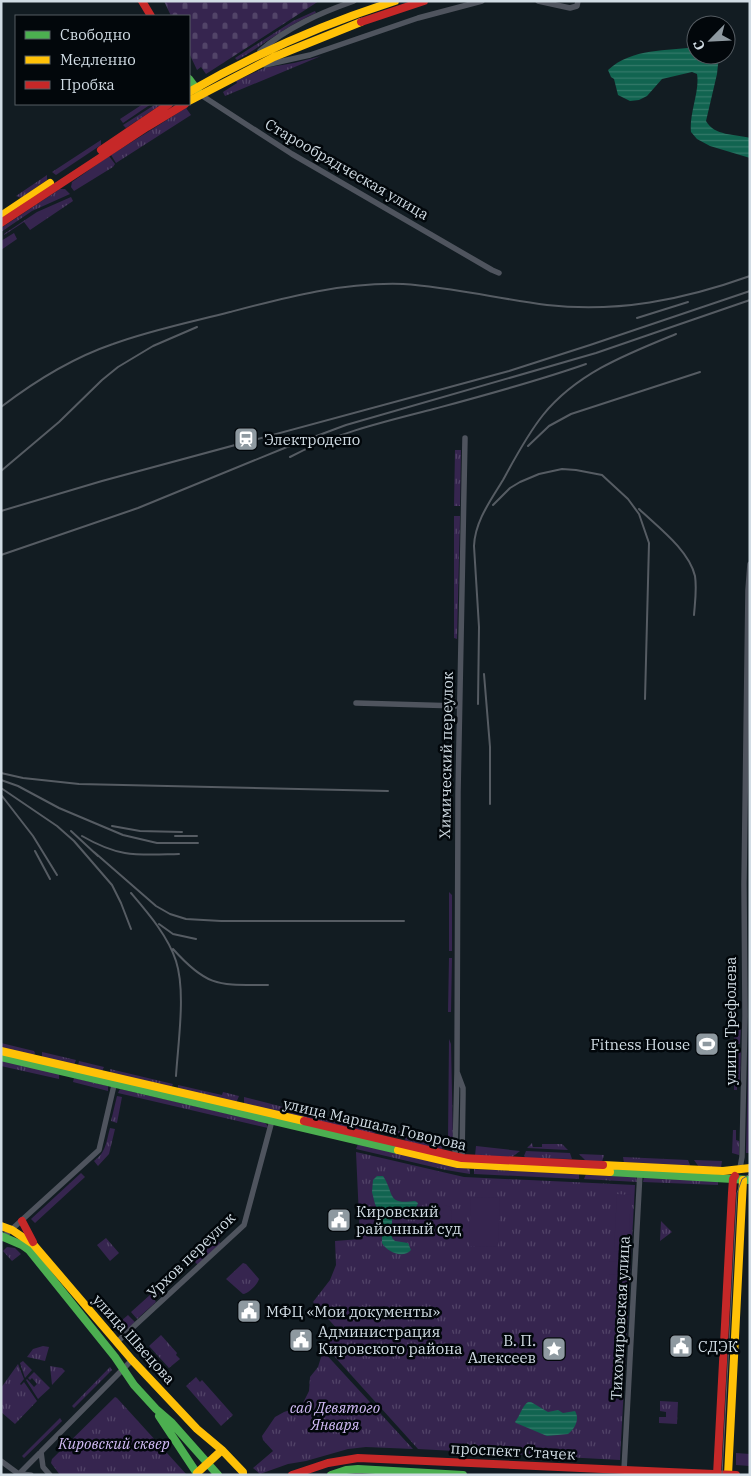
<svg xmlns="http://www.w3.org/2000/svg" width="751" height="1476" viewBox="0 0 751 1476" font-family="'IBM Plex Serif',serif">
<defs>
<pattern id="grass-tufts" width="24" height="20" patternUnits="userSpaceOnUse" patternTransform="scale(1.25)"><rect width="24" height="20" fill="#36254f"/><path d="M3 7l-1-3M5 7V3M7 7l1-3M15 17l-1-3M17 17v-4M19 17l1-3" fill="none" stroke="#524468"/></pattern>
<pattern id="cemetery-stones" width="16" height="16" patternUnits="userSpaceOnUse" patternTransform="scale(1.25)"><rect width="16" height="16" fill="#36254f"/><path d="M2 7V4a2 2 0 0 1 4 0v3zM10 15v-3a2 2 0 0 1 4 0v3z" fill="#524468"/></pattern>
<pattern id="water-rules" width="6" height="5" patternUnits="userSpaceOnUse" patternTransform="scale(1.25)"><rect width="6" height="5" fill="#116450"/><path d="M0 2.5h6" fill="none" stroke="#337a69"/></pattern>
</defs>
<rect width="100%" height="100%" fill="#121c22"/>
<!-- grass -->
<path fill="url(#grass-tufts)" d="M315,11L316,13C287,25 264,45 237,60L235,58L293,21Z
M321,56L225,96L223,92L237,83L236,81L264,68L294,63Z
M143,104H151L123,123L120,119Z
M156,104H162L126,128L123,125Z
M186,108L191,115L116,163L111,155Z
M101,140V145L56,175L52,172Z
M109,156L115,164L113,167L74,191L71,187L72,182Z
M47,175V180L21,198L16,196Z
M60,189H65L70,194L32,211L1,232V228Z
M71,197L73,201L30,230L24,222L4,235V234L37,212Z
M14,233L17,239L1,250V241Z
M455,450H461L460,506H454Z
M454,516H460L457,639L454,638Z
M449,892L452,895V951H449Z
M449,958H452L451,1012H448Z
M735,1026H741L740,1044H734Z
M749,1028L750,1029L749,1153H746Z
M449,1039L451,1044L453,1141L448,1140Z
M1,1043L34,1051L35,1053L34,1055L1,1048Z
M735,1050L741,1051L740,1082L737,1083V1090H734Z
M42,1052L76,1060L74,1065L42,1057Z
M1,1060L59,1074V1079L1,1066Z
M79,1061L104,1067L102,1071L78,1066Z
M110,1069L173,1084L171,1088L110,1073Z
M74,1078L108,1086V1091L73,1082Z
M178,1085L222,1095L223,1092L239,1096L236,1103L178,1089Z
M120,1089L264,1122L267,1125L268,1128L118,1093Z
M117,1096L122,1097L117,1123L111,1121Z
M244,1097L287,1108L285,1114L244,1105Z
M290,1108L340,1120L347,1119L425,1137V1139L434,1141L435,1140L443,1141L442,1150L406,1143L405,1138L377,1131L372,1135L288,1115Z
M110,1128L115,1129L109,1154L98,1166L94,1161C106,1152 106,1143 110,1128Z
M733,1130H736V1140L739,1141V1155L732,1153Z
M532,1143L533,1147H542V1144H562L568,1150L527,1148Z
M358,1144L458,1167L470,1169V1174L446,1170L356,1149Z
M476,1146L520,1151L512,1157L475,1156Z
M526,1151L570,1153L572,1159L526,1158L524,1156Z
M356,1152L464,1177L635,1185L620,1460L418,1449L324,1345L339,1331L313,1302L330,1280L336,1265L335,1241L360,1239Z
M579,1154L604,1155L602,1162L586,1161Z
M623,1157L688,1160L690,1165L689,1167L624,1163Z
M694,1160L722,1161L721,1167H699Z
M474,1169L579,1174V1179L474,1174Z
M81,1173L85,1177L35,1223L31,1219Z
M586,1174L636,1176L637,1182L584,1179Z
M644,1177L718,1181V1185L643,1182Z
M661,1221L672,1232L660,1241Z
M214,1237L221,1244L198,1265L191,1258Z
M106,1238L119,1253L110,1261L97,1245Z
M7,1247L15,1248L21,1254L12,1261L3,1251Z
M243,1263L246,1264L259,1279C257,1285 249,1293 243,1294L226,1279Z
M169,1277L173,1281L156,1297L152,1292Z
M151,1294L156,1302L137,1319L131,1312Z
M128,1315L135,1322L124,1332H121L115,1326Z
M161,1335L177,1353L176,1355L180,1359L169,1368L149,1346Z
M43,1346L49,1347L45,1361L27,1357L33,1349Z
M323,1351L413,1449L366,1447L348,1449L306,1461L288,1464L260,1474L253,1468L273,1451L263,1440L262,1436L275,1417L284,1412L296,1408L303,1403L309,1391L310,1377L318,1367Z
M23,1361L32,1370L25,1378L20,1363Z
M18,1364L24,1379L20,1384L21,1385L24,1382L37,1401L15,1424L1,1412V1388Z
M50,1366L62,1368L65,1371L52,1385Z
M110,1367L112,1370L74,1408L72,1406Z
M34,1372L50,1388L38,1399L26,1380L27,1379L34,1387L37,1384L32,1378L30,1380L28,1378Z
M196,1377L200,1382L202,1380L233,1415L221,1426L186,1386Z
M115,1397L117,1398L187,1475H60L51,1463L52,1459Z
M660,1401L678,1402L677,1424L659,1423V1417H666V1412L660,1411Z
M60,1418L62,1421L24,1458L22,1456Z
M736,1453L750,1454V1466L736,1465Z"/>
<!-- cemetery -->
<path fill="url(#cemetery-stones)" d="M164,1H319L206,74L201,67L197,70L189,53V16H171Z"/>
<!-- garden -->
<path fill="#36254f" d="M617,1194L631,1195L628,1252L614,1251Z
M471,1197L500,1198L498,1247L469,1246Z
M440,1205H444L450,1207L452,1214L451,1235C447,1240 442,1241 437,1237L434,1231L436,1210Z
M609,1261L626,1262L625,1275L609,1274Z"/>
<!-- water -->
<path fill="url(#water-rules)" d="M696,47V55H719L717,74L706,121C714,136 735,134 750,138V158L710,146L697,139L691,132C689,113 700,91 697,74L692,72L662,79L647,96L639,100L630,101L618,95L614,79L611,77L608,70C632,48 667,51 696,47Z
M377,1176H383C395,1194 386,1205 415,1201L418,1203C415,1213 405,1213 395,1214L392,1218V1238L395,1241L408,1243L411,1250C403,1259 387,1252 382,1243V1218L375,1204L372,1192L373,1180Z
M528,1402H531L548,1412L558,1410L563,1413L575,1411C580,1419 575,1429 568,1434L547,1436L516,1423L515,1422C520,1416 522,1406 528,1402Z"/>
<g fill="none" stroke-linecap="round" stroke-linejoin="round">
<!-- street -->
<path stroke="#4f545e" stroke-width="5.5" d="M538,1L570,8L577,6L578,1
M260,51C288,27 320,13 354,1
M265,65L310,55L418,18L482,1
M201,95L292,154L492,270L499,273
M356,703L459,706
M457,1072L458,792L465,438
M457,1072L463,1088V1095L462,1158L458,1164L455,1157Z
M740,1168L742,1157L745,1016L744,884L748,590L750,564
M1,1239L99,1150L115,1081
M117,1342L244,1225L273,1117
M41,1452L43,1467L50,1475
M1,1461L20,1475
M624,1470L640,1172
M19,1474L132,1360
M19,1474L31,1475"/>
<!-- fast -->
<path stroke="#4caf50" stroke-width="8" d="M189,79L198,91
M1,1057L398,1150
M610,1172L750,1180
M1,1236L22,1245L29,1250L115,1357L134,1385L156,1409L171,1422L218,1475
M159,1416L198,1475
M331,1475L346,1470L358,1469L463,1475"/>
<!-- slow -->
<path stroke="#ffc107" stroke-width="8" d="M189,92C255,54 323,24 395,1
M189,101L274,57L361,22
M1,216L50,183
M1,1051L304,1121
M398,1150L458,1164L610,1172
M603,1165L723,1171L750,1168
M1,1226L12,1230L33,1244L132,1360L197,1429L222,1450L243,1472V1475
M197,1473L222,1450
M728,1475L743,1180"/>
<!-- jam -->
<path stroke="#c62828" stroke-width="8" d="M142,1L151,16
M361,22L424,1
M101,150L169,104
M1,223L147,127L185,104
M304,1121L462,1158L603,1165
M22,1221L33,1242
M292,1475L328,1463L358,1458L736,1475
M717,1475L732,1193L733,1179L735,1176"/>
<!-- tram -->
<path stroke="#565c63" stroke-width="1" d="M722,1475L737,1193L742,1179L750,1174"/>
<!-- rail -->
<path stroke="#565c63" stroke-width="2" d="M637,318L688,302
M1,407C35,381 72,358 113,344C151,330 191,322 230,312C287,297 343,282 403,284C452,287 499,299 547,305C617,313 683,300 750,276
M528,446L549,426L571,414L700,372
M290,457C333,434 383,422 430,410C482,396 535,382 586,364
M1,471L59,422L102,380L118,367L153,346L197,327
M493,505L510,488L520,482L539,474L562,469L576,470L602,475L628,499L639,514L649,543L645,699
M639,509C658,527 689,550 695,576C697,589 695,602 694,615
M1,511L102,481L509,371L590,345L750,291
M1,555L138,508L287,447L346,425L596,353L750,300
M484,674L490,747V804
M478,704L479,627L474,546C475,521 491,500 503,480C515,458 527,435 543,415C577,373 627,354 676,334
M1,773L23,778L79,784L388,791
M1,780L18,786L59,808L123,835L157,843H198
M1,788L57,826L74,841L112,885L121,903L131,929
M2,796L33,836L57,875
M112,826L140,831L182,832
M71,831L98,856
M82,836C120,858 137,855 179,854
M175,836H197
M35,851L50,879
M94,852L156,906L170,914L186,919L221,921H404
M131,893C148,913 168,936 176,961C186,992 178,1043 176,1076
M159,924L173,934L196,939
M173,949C208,988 219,985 268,985"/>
</g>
<!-- icons -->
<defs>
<g id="station-square" transform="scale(1.25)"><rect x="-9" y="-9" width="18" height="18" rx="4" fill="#8e99a0" stroke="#02070b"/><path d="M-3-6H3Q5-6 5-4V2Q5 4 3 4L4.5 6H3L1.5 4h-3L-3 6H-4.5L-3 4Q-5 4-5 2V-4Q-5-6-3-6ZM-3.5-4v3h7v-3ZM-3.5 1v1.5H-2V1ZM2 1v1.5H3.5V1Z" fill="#fff"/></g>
<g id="stadium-square" transform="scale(1.25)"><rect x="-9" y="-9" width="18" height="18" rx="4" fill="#8e99a0" stroke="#02070b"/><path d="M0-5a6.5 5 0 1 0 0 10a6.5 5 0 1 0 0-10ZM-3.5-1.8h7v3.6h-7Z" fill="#fff"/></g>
<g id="civic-square" transform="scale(1.25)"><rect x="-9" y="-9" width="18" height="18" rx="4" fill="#8e99a0" stroke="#02070b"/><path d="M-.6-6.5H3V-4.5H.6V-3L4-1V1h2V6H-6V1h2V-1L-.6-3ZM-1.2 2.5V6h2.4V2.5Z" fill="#fff"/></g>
<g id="sight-square" transform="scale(1.25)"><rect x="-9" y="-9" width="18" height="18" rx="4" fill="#8e99a0" stroke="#02070b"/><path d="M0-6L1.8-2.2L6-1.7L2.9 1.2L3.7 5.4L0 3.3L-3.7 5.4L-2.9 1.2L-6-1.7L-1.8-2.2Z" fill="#fff"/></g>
</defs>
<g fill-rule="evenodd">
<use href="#station-square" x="246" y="439"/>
<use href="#stadium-square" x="707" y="1044"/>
<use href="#civic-square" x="339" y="1220"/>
<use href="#civic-square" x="249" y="1311"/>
<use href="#civic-square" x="301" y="1340"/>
<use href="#civic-square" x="681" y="1346"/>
<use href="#sight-square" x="554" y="1349"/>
</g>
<g text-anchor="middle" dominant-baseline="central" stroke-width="5" stroke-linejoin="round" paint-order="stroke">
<!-- street labels -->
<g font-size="15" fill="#d1dce4" stroke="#02070b">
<text transform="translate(347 169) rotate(30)">Старообрядческая улица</text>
<text transform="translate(446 755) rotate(-89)">Химический переулок</text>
<text transform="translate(730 1021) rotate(-90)">улица Трефолева</text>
<text transform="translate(375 1124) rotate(13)">улица Маршала Говорова</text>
<text transform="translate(191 1255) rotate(-44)">Урхов переулок</text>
<text transform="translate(620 1318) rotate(-87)">Тихомировская улица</text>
<text transform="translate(134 1339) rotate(48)">улица Швецова</text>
<text transform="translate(513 1451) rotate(3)">проспект Стачек</text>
</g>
<!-- poi labels -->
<g font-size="15" fill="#d1dce4" stroke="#02070b" text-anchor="start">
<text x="264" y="439">Электродепо</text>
<text x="690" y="1044" text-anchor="end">Fitness House</text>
<text x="356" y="1211">Кировский<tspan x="356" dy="17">районный суд</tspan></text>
<text x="266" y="1311">МФЦ «Мои документы»</text>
<text x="318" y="1331">Администрация<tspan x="318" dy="17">Кировского района</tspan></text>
<text x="536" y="1340" text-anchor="end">В. П.<tspan x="536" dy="17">Алексеев</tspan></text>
<text x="698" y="1346">СДЭК</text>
</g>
<!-- park labels -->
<g font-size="15" font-style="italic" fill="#d3bcf7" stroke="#02070b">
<text x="335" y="1407">сад Девятого<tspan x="335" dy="17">Января</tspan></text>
<text x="114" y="1443">Кировский сквер</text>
</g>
</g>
<!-- border -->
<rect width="751" height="1476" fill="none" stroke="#d1dce4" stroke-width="5"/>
<!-- legend -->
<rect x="15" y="15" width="175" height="90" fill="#02070b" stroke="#555c62"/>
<rect x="25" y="31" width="25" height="8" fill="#4caf50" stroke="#555c62"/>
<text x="60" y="40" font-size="15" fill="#d1dce4">Свободно</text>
<rect x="25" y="56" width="25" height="8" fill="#ffc107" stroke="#555c62"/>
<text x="60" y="65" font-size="15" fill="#d1dce4">Медленно</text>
<rect x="25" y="81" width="25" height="8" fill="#c62828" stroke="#555c62"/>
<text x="60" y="90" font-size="15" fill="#d1dce4">Пробка</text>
<!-- north arrow -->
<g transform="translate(711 40) rotate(246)"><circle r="24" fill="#02070b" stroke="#555c62"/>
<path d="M0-4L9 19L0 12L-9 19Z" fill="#8e99a0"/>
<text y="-8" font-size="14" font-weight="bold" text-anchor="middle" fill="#d1dce4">С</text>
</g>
</svg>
